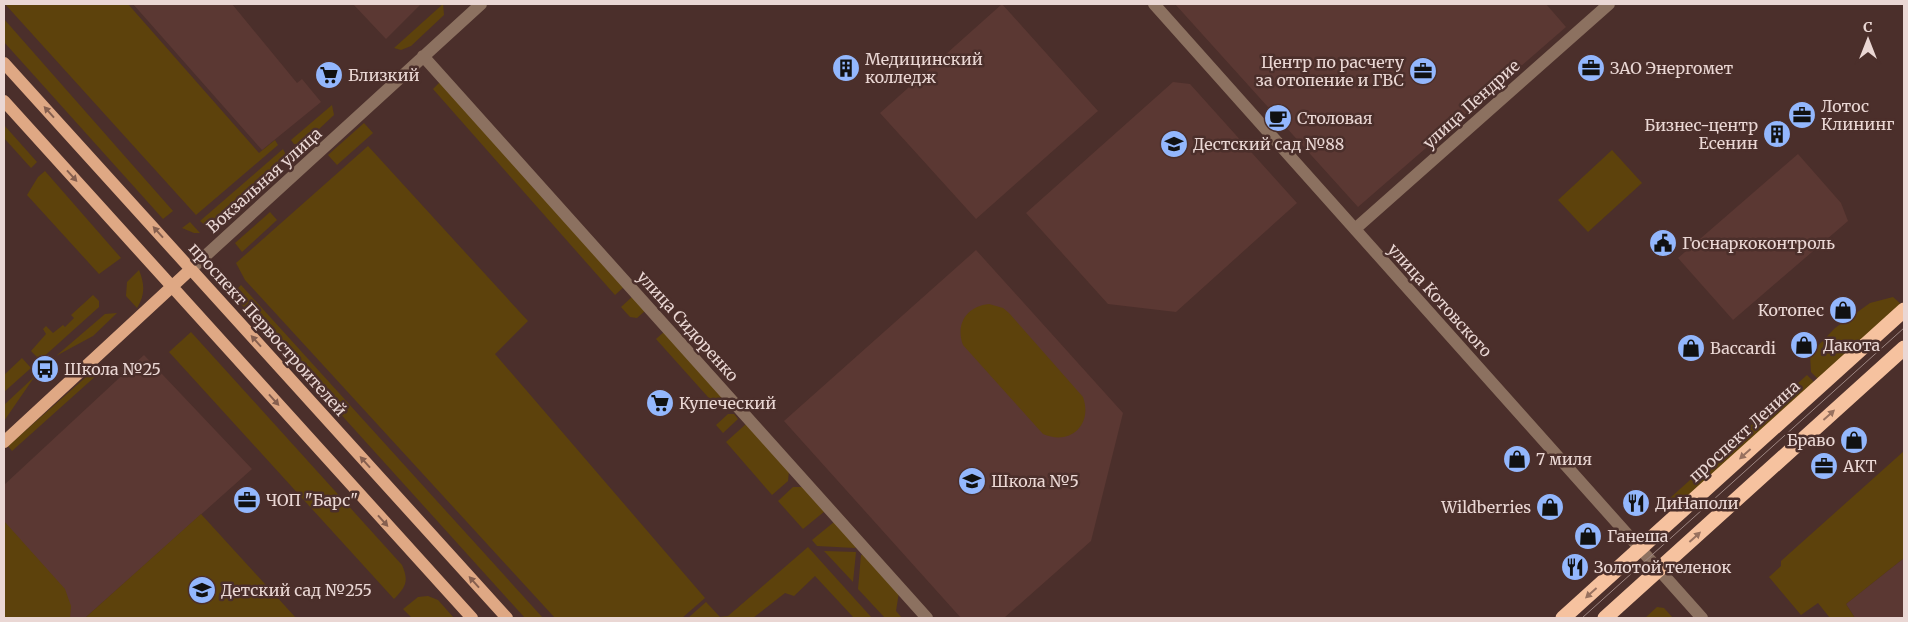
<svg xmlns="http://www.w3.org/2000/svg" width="1908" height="622" viewBox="0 0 1908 622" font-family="Merriweather,serif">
<rect width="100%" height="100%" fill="#4b2f2b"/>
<!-- built -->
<path fill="#5b3833" d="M133,4H232L297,83L302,79L321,102L262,150Z
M353,4H421L386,39Z
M1002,4L1098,111L976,219L880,113Z
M1175,4H1546L1566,27L1496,88H1487L1469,105V110L1464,115L1358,207Z
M1173,82L1190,84L1297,203L1176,312L1108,304L1026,213Z
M1798,154L1841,203L1848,221L1733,320L1678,258Z
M976,250L1123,413L1091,541L1004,618H961L784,421Z
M144,355L252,469L85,618H4V485Z
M1904,558V618H1855L1846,604Z"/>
<!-- green -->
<path fill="#5d420c" d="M5,4H128L259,153L275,140L278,145L196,215Z
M443,4L444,15L411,46L401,50L394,48Z
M4,19L173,211L163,219L4,42Z
M441,81L625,286L615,295L433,89Z
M332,105L334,115L304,143L301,145L294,144L291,140Z
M364,123L373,133L337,165L328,155Z
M4,125L37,162L31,168L4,138Z
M368,146L528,321L495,354L705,598L682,618H555L245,280L236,263Z
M283,149L285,153L284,161L208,228L200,221Z
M1612,150L1642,183L1588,232L1558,200Z
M45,171L121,258L99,274L27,195L38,177Z
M270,212L277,220L242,252L235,243Z
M190,222L200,233H194L182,228Z
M139,270C145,285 145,295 137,308L126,296L127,282Z
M241,285L543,618H525L232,294Z
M93,295L99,301V307L40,360L31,351L46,334L43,329L46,326L53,333L63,325L65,327L74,318L71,315Z
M633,296L646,310L637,318L630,317L621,307Z
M1893,297L1902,305L1819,380L1811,372L1810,354L1835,328L1870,303Z
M989,304L1003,308L1009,313L1083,397C1093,425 1070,446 1043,434L963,345C955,324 967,306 989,304Z
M117,313L93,336L56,356L105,314Z
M665,331L724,399L716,406L656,339Z
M191,332L402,565C409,581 406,587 394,599L169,352Z
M22,358L31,368L4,392V375Z
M94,370L98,374L12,451L8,446Z
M1807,375L1815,383L1678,506L1670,498Z
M35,376L4,421V405Z
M728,414H734L738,419L723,433L716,425Z
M746,424L789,471L788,481L772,495L726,442Z
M1904,451V558L1846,604L1855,618H1830L1818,603L1801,615L1769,577L1781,566V561Z
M793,487H803L825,511L803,529L778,501Z
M201,514L296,618H85Z
M4,521L65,589L71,606L70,618H4Z
M834,522L857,546L855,548L817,546L812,540Z
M808,547L872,618H854L815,576L794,596L785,593L753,618H688L706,602L720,617L728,616Z
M824,551L856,552L853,582Z
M863,554L899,592L896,611L902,618H885L858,589L861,555Z
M428,596L438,600L454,618H412L403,609L418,597Z
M1657,607L1664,608L1673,618H1645Z"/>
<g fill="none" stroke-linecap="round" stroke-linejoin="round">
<!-- minor -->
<path stroke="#8c7160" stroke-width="12" d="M1154,4L1702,618
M423,56L927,618
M1355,229L1609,4
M191,269L481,4"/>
<!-- major -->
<path stroke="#dfa884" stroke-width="12" d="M4,63L507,618
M4,101L472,618
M4,442L191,269"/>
<!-- highway -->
<path stroke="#f6c29f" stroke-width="15" d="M1563,618L1904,310
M1605,618L1904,348"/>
<!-- tram -->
<path stroke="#9d8682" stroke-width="1" d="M1582,618L1904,328"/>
</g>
<!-- one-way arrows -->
<defs><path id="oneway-solid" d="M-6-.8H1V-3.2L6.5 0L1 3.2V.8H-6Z" transform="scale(1.25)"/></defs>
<g fill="#865f4f">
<use href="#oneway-solid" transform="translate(49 112) rotate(-132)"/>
<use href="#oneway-solid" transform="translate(72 176) rotate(48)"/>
<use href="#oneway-solid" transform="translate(158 232) rotate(-132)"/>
<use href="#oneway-solid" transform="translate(256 341) rotate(-132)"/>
<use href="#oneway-solid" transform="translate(274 400) rotate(48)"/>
<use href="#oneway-solid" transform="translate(365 462) rotate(-132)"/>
<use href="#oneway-solid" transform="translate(383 521) rotate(48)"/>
<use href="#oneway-solid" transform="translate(474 582) rotate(-132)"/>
</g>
<g fill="#98715f">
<use href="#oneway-solid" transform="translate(1829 415) rotate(-42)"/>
<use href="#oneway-solid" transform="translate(1745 454) rotate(138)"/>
<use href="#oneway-solid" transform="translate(1695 537) rotate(-42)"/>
<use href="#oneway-solid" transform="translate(1591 593) rotate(138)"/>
</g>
<!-- icons -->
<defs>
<g id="building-disc" transform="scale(1.4375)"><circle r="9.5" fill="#93b7fd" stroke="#4b2f2b"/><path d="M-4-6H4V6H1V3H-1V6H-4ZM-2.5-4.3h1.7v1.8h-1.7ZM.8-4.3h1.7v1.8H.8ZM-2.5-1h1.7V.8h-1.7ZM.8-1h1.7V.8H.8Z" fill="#111"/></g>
<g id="office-disc" transform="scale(1.4375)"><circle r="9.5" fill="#93b7fd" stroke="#4b2f2b"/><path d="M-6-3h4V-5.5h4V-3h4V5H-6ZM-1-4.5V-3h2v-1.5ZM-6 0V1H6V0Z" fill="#111"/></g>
<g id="supermarket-disc" transform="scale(1.4375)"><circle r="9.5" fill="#93b7fd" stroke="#4b2f2b"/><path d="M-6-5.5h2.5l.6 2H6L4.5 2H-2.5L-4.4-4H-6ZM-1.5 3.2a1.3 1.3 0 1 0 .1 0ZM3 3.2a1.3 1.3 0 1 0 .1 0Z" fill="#111"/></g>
<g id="cafe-disc" transform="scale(1.4375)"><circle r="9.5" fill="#93b7fd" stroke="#4b2f2b"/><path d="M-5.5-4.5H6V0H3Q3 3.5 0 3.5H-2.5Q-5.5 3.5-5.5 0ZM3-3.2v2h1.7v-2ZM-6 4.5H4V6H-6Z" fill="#111"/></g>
<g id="school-disc" transform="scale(1.4375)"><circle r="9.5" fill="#93b7fd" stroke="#4b2f2b"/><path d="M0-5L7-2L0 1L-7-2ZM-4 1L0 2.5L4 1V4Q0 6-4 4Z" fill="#111"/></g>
<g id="civic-disc" transform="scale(1.4375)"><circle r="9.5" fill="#93b7fd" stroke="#4b2f2b"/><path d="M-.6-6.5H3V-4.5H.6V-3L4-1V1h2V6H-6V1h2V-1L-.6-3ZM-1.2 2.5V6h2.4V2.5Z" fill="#111"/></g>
<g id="shop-disc" transform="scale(1.4375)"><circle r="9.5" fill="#93b7fd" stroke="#4b2f2b"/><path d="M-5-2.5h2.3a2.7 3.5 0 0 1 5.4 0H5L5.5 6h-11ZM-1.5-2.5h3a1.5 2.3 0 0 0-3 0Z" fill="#111"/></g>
<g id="bus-disc" transform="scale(1.4375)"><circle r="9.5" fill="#93b7fd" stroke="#4b2f2b"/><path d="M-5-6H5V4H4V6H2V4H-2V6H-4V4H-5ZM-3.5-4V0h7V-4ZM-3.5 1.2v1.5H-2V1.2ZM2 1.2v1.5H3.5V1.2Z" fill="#111"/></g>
<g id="restaurant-disc" transform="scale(1.4375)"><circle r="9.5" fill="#93b7fd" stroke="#4b2f2b"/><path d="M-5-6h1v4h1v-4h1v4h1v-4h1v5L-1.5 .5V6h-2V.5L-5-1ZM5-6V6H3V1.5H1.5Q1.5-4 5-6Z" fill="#111"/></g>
</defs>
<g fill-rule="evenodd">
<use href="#building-disc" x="846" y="68"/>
<use href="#office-disc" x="1591" y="68"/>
<use href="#office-disc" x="1423" y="71"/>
<use href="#supermarket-disc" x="329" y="75"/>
<use href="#office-disc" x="1802" y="115"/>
<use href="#cafe-disc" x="1278" y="118"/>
<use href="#building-disc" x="1777" y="134"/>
<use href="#school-disc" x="1174" y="144"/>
<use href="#civic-disc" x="1663" y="243"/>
<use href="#shop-disc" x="1843" y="310"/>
<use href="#shop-disc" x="1804" y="345"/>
<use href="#shop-disc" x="1691" y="348"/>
<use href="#bus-disc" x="45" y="369"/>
<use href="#supermarket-disc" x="660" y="403"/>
<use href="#shop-disc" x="1854" y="440"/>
<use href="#shop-disc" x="1517" y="459"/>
<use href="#office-disc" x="1824" y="466"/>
<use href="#school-disc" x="972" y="481"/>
<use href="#office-disc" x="247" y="500"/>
<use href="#restaurant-disc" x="1636" y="503"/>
<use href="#shop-disc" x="1550" y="507"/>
<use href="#shop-disc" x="1588" y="536"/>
<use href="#restaurant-disc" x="1575" y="567"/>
<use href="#school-disc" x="202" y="590"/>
</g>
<g text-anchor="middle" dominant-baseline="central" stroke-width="5" stroke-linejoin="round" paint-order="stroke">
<!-- poi labels -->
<g font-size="16" fill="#ead7d4" stroke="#4b2f2b" text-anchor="start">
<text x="865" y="59">Медицинский<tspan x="865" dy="18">колледж</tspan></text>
<text x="1404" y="62" text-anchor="end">Центр по расчету<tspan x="1404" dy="18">за отопение и ГВС</tspan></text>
<text x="1610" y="68">ЗАО Энергомет</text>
<text x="348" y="75">Близкий</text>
<text x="1821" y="106">Лотос<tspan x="1821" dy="18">Клининг</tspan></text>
<text x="1297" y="118">Столовая</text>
<text x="1758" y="125" text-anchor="end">Бизнес-центр<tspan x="1758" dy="18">Есенин</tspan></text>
<text x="1193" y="144">Дестский сад №88</text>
<text x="1682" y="243">Госнаркоконтроль</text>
<text x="1824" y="310" text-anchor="end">Котопес</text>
<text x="1823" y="345">Дакота</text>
<text x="1710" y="348">Baccardi</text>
<text x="64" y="369">Школа №25</text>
<text x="679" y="403">Купеческий</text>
<text x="1835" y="440" text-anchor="end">Браво</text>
<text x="1536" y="459">7 миля</text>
<text x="1843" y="466">АКТ</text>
<text x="991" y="481">Школа №5</text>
<text x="266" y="500">ЧОП "Барс"</text>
<text x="1655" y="503">ДиНаполи</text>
<text x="1531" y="507" text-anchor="end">Wildberries</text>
<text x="1607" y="536">Ганеша</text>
<text x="1594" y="567">Золотой теленок</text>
<text x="221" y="590">Детский сад №255</text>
</g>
<!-- street labels -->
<g font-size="16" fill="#ead7d4" stroke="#4b2f2b">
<text transform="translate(1471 104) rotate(-42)">улица Пендрие</text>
<text transform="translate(264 180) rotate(-42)">Вокзальная улица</text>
<text transform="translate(1440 300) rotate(48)">улица Котовского</text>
<text transform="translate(688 326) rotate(48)">улица Сидоренко</text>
<text transform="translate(268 329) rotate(48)">проспект Первостроителей</text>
<text transform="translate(1744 431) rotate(-42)">проспект Ленина</text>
</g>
</g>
<!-- border -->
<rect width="1908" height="622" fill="none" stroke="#ead7d4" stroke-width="10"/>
<!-- north arrow -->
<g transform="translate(1868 40)" stroke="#4b2f2b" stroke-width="4" paint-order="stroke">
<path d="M0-4L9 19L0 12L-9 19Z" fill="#ead7d4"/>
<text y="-8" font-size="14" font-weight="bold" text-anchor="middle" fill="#ead7d4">С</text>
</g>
</svg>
